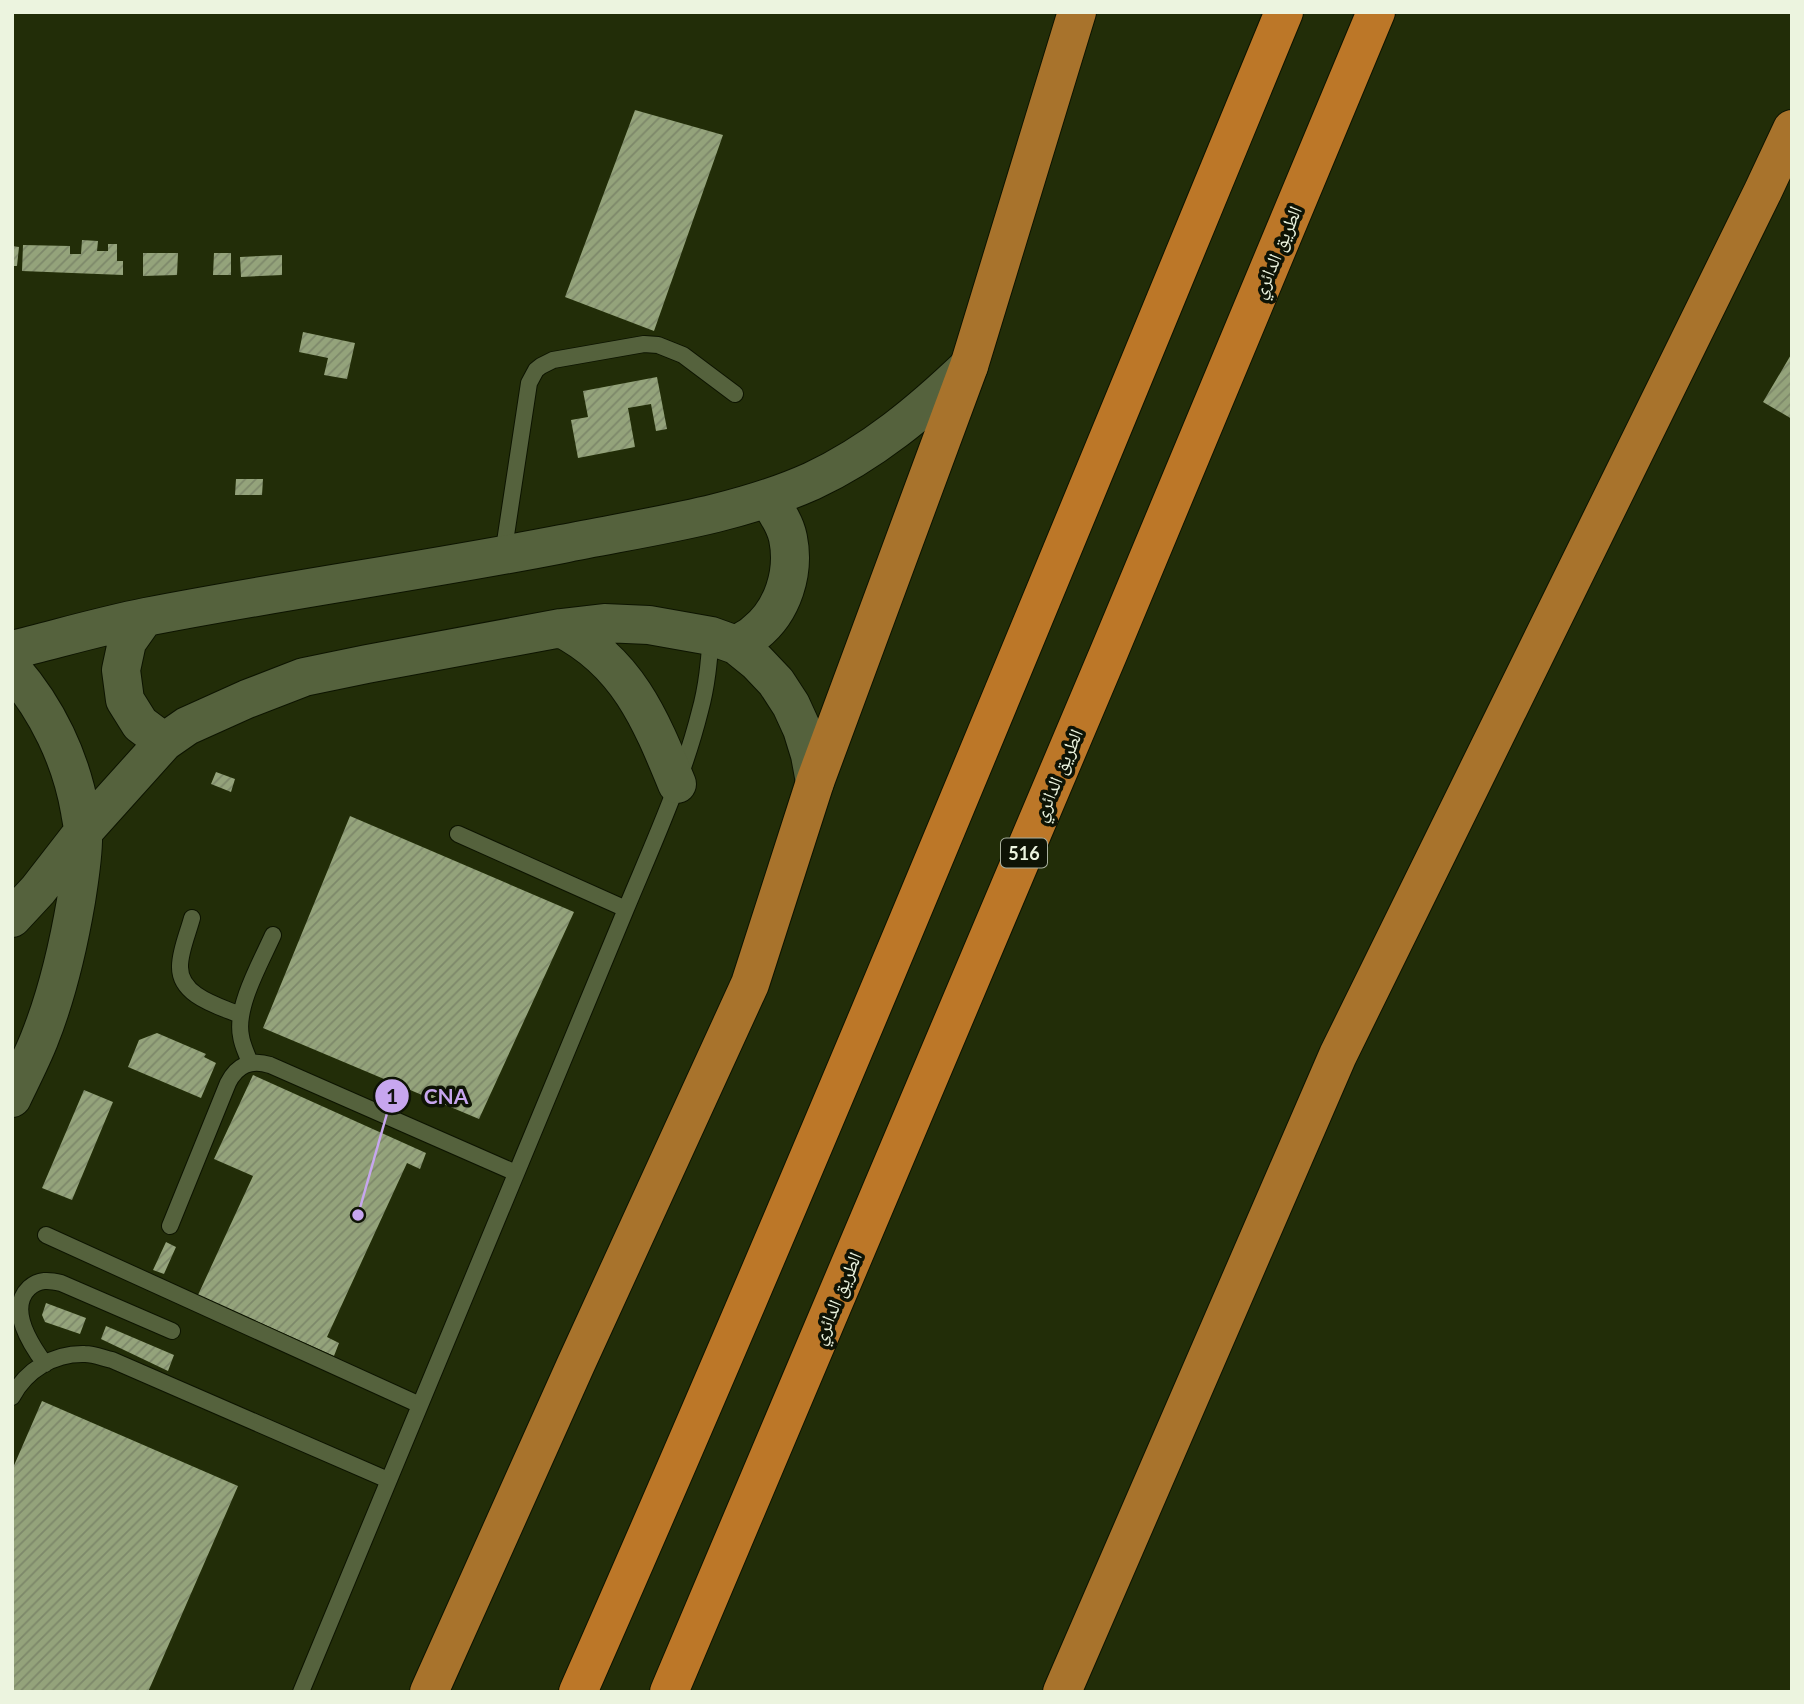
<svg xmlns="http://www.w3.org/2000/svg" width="1804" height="1704" viewBox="0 0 1804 1704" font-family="Lato,'Noto Naskh Arabic',sans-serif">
<defs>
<pattern id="building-hatch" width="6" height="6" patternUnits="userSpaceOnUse" patternTransform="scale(1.75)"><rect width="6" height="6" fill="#94a37b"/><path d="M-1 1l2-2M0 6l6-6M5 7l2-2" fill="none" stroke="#7d886a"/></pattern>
</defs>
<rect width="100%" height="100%" fill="#222d08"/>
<!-- building -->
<path fill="url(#building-hatch)" d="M635,110L723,135L654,331L565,297Z
M82,240L98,241L97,251H108V244H117V261H123V275L22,271L23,245L70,246V254H81Z
M12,246L19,247L17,266H12Z
M143,253H178L177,275L143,276Z
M214,253H231V275H213Z
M282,255V275L241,277L240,257Z
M303,332L355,343L347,379L324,375L328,358L299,352Z
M1792,353V419L1763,402Z
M657,377L667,429L656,431L651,404L628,408L635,447L578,458L571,420L588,417L583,391Z
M236,479H263L262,495H235Z
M216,772L235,779L231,792L211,784Z
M350,816L574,912L479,1119L263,1028Z
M157,1033L206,1054L204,1057L216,1063L201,1098L128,1067L139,1040Z
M253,1075L426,1153L420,1169L407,1163L327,1337L339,1343L334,1356L198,1295L253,1176L214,1159Z
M84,1090L113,1102L72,1200L42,1188Z
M166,1242L176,1247L164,1274L153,1270Z
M46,1303L86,1318L80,1334L45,1322L42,1315Z
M106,1326L174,1355L168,1371L101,1339Z
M42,1401L238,1486L148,1692H12V1470Z"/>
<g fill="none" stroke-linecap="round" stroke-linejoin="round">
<!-- service casing -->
<g stroke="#0d1400" stroke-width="18">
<path id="service" d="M503,555L529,383L536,370L541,366L553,360L644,344L658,345L683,355L735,394
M458,834L626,909
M192,918C188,933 180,951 180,966C179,996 219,1006 240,1015
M250,1063C247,1054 242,1045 241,1036C235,1007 261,962 273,935
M170,1226L228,1083C237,1065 251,1059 270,1065L516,1173
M46,1235L420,1405
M45,1364C31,1345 7,1309 29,1288C39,1279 49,1280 61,1283L172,1331
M12,1397C26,1370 54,1353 85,1354C94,1354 103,1358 112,1360L388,1480
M301,1692L626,909C653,844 683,779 700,711C707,686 709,661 711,636"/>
</g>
<!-- tertiary casing -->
<g stroke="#0d1400" stroke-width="40">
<path id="tertiary" d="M144,618L127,642L121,670L125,700L140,724L164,742
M561,628C627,662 650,718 677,784
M736,645C742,641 750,638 755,633C783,611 795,572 788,538C785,523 776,511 768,499
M12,650C57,639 101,626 146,617C284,590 424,571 562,544C645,527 734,516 812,481C872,453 922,411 969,366
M12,669C47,709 71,759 80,811C81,818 83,826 83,832C84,853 79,881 76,901C68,948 57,995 39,1040C31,1060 21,1079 12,1098
M12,918L38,890L83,832L164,742L187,726L247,699L304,677L367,664L561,628L604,623L649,625L711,636L736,645L757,662L776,682L791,705L802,729L810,755L815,782"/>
</g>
<!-- trunk casing -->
<g stroke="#0d1400" stroke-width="40">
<path id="trunk" d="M429,1692L576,1364L750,984L815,782L969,366L1077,12
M1062,1692L1338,1055L1763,191L1792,129"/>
</g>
<!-- motorway casing -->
<g stroke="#0d1400" stroke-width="40">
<path id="motorway" d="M578,1692C823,1136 1052,574 1284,12
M669,1692L1109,652L1376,12"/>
</g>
<!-- service -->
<use href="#service" stroke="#55623d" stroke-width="16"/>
<!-- tertiary -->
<use href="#tertiary" stroke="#55623d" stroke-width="38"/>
<!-- trunk -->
<use href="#trunk" stroke="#a8732c" stroke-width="38"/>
<!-- motorway -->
<use href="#motorway" stroke="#bc7728" stroke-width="38"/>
</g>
<g text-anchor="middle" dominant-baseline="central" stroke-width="7" stroke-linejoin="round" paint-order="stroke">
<!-- shield labels -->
<rect fill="#0e1305" stroke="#a9b09e" stroke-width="2" x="1001" y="838.5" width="46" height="29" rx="5"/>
<g font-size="18" font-weight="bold" fill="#ecf4df">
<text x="1024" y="853">516</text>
</g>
<!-- street labels -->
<g font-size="19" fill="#ecf4df" stroke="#0e1305">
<text transform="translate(1276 252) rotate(-67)">الطريق الدائري</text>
<text transform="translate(1057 775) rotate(-67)">الطريق الدائري</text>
<text transform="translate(836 1298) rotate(-67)">الطريق الدائري</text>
</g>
</g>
<!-- callouts -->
<path fill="none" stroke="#c7a6ef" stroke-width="2.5" d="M358 1215L392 1096"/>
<g fill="#c7a6ef" stroke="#0e1305" stroke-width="2.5">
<circle cx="358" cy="1215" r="7"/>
<circle cx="392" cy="1096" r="18"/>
</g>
<g font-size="21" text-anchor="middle" font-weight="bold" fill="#111">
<text x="392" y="1104">1</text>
</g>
<g font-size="21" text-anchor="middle" font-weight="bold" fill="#c7a6ef" stroke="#0e1305" stroke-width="7" stroke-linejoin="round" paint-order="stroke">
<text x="446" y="1104">CNA</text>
</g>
<!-- border -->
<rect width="1804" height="1704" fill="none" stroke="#ecf4df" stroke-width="28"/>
</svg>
